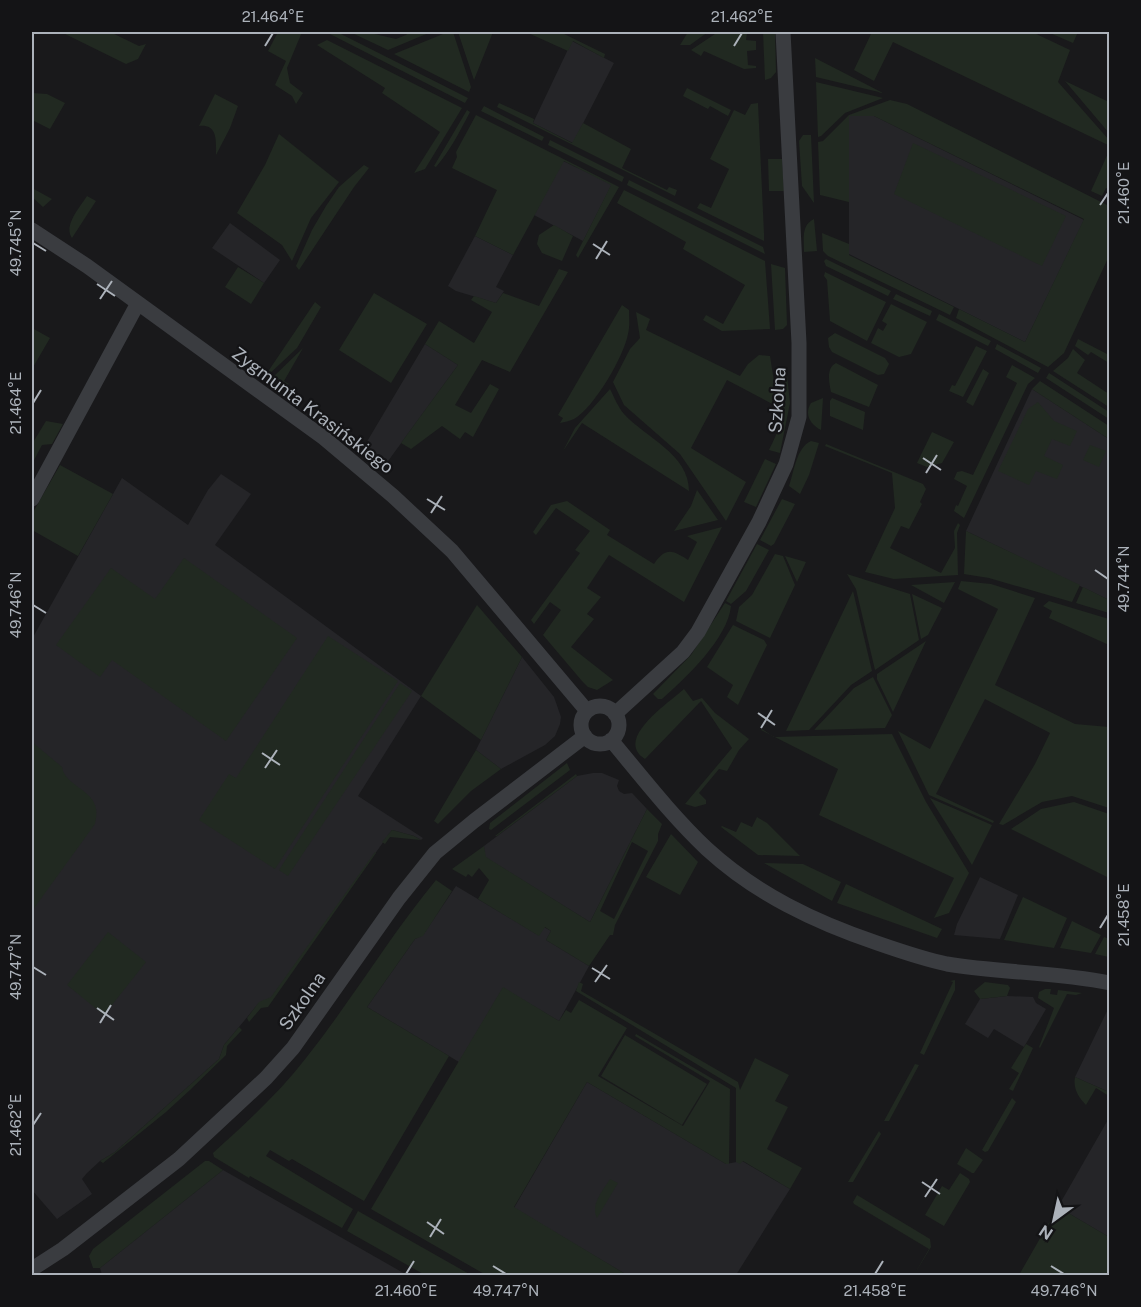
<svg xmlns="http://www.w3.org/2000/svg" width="1141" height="1307" viewBox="0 0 1141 1307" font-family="'Public Sans',sans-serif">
<rect width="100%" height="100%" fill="#19191b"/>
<!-- built -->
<path fill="#252528" d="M572,41L614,63L573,143L533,123Z
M849,115L874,116L1084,220L1025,342L849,254Z
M563,161L612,184L583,241L534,215Z
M230,223L280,260L264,283L212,248Z
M475,236L513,255L496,287L504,291L496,303L456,291L448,286Z
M425,344L458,365L383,468L362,450Z
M1032,389L1109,439V600L966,531Z
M221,474L251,494L215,545L421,696L358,796L423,838L421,840L414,836L392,830L271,998L259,1003L224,1045L219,1059L115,1152L100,1161L87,1173L82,1179L92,1194L57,1219L32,1190V639L122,478L188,525L208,490Z
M522,657L554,697L561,717L560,724L555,736L545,745L501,769L476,750Z
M593,773H602L619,780L617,786L619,791L624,794L632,793L647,809L590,922L485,857L484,846L577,776Z
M980,877L1018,895L1000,939L954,935L957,924Z
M456,886L538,935L544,927L551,931L546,940L589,966L559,1021L503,988L459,1062L367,1007L415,939L423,935Z
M1007,996L1033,997L1036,1003L1046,1009L1024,1047L994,1029L988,1038L965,1024L980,999Z
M1109,1007V1092L1075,1077Z
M587,1082L726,1164L742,1161L790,1189L736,1275H627L514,1208Z
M1109,1118V1237L1058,1207Z
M223,1170L407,1275H102L100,1268Z"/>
<!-- green -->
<path fill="#212921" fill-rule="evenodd" d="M61,32H110L139,46L146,44L138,59L126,64Z
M278,32H302L287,68L290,83L303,93L296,104L292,96L275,85L286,61L268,51Z
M331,32H337L468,98L465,103L330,34Z
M350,32H366L396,39L406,35L409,32H431L388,50Z
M448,32H453L471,87L469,92L394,54Z
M458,32H493L474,80Z
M526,32H560L605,54L604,58L573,41L568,51Z
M688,32H708L690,45H680Z
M718,32H754L747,33L746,40L756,41V50L747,51L748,65L756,66V68L744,69L704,51L701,56L691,50Z
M763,32H775L776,72L771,78L765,80Z
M881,32H1032L1070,50L1058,82L1109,140L1108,145L893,42L874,81L854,70L871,34Z
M1051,32H1078L1073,43L1050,33Z
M327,40L462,108L425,169L414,173L440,132L382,93L385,88L317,45Z
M815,58L883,93L816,77Z
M1065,81L1109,102V133Z
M816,82L883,98L845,113L821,136L818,137Z
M687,88L731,110L728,116L710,106L708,109L683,96Z
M32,93L47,94L65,103L50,129L32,120Z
M215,94L238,106L230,128L216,155C216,141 218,124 199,126Z
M890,100L907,104L1109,206V256L1064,353L1048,367L956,318L959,309L1025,342L1084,219L874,116H849V202L820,195L818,142L823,141L849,115Z
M499,103L534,119L533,123L572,143L583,123L631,149L622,168L667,190L669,187L677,190L675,196L497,107Z
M758,103L764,234V241L697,208L700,203L711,208L729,169L710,159L734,110L745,115L751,104Z
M484,106L544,137L542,141L481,111Z
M467,110L470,112C460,131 450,151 436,167L434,166Z
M476,115L619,187L578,258L576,255L611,185L564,161L513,255L475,236L497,190L452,168L457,157L456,152Z
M279,134L339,182L311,218L292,261L282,245L237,213L265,165Z
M803,135H811L814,203L802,186L799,141Z
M550,140L624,177L622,182L548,145Z
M913,143L1066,216L1042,266L894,194Z
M1109,151V189L1106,188L1102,196L1091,191Z
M768,159H782L784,191H769Z
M364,165L369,168L354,187L299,270L296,266L312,230L326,206L339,187Z
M629,180L763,247L765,254L627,185Z
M32,188L52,199L43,207L32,197Z
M624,190L765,261L770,329L722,331L703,320L706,315L723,324L745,285L683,249L686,242L617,203Z
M87,196L96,201L72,238C63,226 80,207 87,196Z
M814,219L817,251L804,252C804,239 801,225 814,219Z
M554,225L573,236L562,261L542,253L537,244L539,235Z
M822,233L849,244V255L954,307L950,315L828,256L823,251Z
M826,259L891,291L888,296L826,266L824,261Z
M771,264L785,268L787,325L783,329L775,330Z
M238,267L264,283L251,304L225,287Z
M559,269L568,272L510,372L482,360L455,405L471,413L490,384L499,389L473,437L465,432L460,439L442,426L411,449L401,443L458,365L425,344L439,321L474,343L492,312L471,300L474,296L496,303L503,293L539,306Z
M825,272L886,302L867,341L830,321L827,280L824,276Z
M374,293L427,324L391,383L339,350Z
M896,294L932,311L930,316L893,299Z
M315,302L321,307L297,348L266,377L265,376Z
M891,304L927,322L911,354L899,357L871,343L878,328L883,331L887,324L882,321Z
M622,305L629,310C629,318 630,326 628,334C624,356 594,408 574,419C570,421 564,422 560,423L563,418L558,415Z
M636,312L650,319L646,330L740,376L748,364L759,355L770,356L778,407L727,380L691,448L746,482L726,521L680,454L624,405L613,382L630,349L640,338Z
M939,314L991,341L988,346L936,320Z
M32,328L50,338L32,369Z
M835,333L885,358L889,364L884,374L878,375L832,352L829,347L828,338Z
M1078,339L1109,355V363L1091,352L1088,355L1075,346Z
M997,344L1041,368L1038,373L995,349Z
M976,346L987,351L963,397L949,391L952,385L955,386Z
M303,348L284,381L289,384L280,388L269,381Z
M1073,349L1085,360L1077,373L1109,394V407L1053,371L1068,358Z
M836,363L878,385L869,407L831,392C829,382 826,368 836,363Z
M1012,365L1035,378L1028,384L964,518L954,511L956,505L958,506L967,486L954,479L957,472L962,471L973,475L1017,383L1006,377Z
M983,369L989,373L973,406L966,402Z
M783,371L787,375L790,403L780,453L769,450C786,416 784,410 779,373Z
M1049,373L1109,412V419L1046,378Z
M1040,381L1109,426V439L1032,389Z
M610,389C614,397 618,407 624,414C646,438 689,454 689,491L582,423L563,451L575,428Z
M823,398L821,430C810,424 804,414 811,403Z
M832,398L865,412L863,430L830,416V401Z
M1038,402L1054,421L1077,431L1070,446L1052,439L1044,456L1063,465L1057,479L1036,471L1029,485L998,471L1028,409Z
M46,421L63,424L52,444L42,445L32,464V444Z
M932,432L954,442L942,463L927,467L917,463Z
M811,441L819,443L809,475L800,494L789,486C794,472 796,448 811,441Z
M826,444L923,484L926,489L920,502L922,504L909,529L901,526L890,548L941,573L955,548L954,531L958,523L960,525L957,533L958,575L894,579L865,572L895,508L892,473L825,446Z
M1090,445L1106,451L1099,467L1083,460Z
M765,459L776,464L756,507L744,502Z
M60,465L113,494L78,556L32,530V514Z
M697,490L718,520L674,531L691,506Z
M782,499L795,504L774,544L771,546L760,540Z
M567,501L610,530L607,535L654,564C666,547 672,550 688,560L697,542L687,536L722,527L684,602L609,555L587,588L601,597L587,614L594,619L571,647L613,680L597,690L588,687L582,681L543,635L561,610L550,602L534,624L531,620L580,553L575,550L590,531L556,508L536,535L533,532L551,505Z
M966,531L1080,585L1072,602L989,578L964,574Z
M757,544L769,550L746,591L731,604L726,601Z
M775,554L783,556L795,585L770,638L736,621L739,607L752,595Z
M785,556L806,562L797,582Z
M184,558L297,638L226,741L112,660L100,677L56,645L111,568L155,599Z
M847,574L910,594L919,640L875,670L856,589Z
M961,581L991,584L1035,598L995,685L1075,724L1109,727V808L1072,796L1042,802L1003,825L999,824L1035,764L1050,733L985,699L936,794L994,821L993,823L929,795L898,731L930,749L998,609L958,589Z
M955,582L944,603L911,585Z
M1083,587L1109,600V613L1076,603Z
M853,591L872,671L851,685L809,730L786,731Z
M912,594L942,608L928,635L921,639Z
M1049,601L1109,619V645L1049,618L1052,611L1043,606Z
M725,603L731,606C728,638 686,678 662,699H658L653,694L691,655Z
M477,605L522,657L481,740L421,696Z
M733,625L764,640L767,645L738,705L727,697L733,685L707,667Z
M328,636L398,681L275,869L199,820L229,774L236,778Z
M926,641L893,712L877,679V674Z
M873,677L892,715L885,728L814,730L854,688Z
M400,683L412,691L288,876L279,870Z
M684,689L693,701L702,698L715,713L749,739L739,750L727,771L719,769L699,793L706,800V804L695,807L685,804L732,748L701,701L645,759C613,739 670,702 684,689Z
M762,729L774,737L892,734L926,802L969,873L949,913L934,918L954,878L819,815L838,769L761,730Z
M32,742L62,767C65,786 93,789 96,809C97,813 96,819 95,824L32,911Z
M476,750L501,769L471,791L438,824L434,821Z
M567,763L570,770L491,830L489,829L490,823Z
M576,774L577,776L497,836H495Z
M930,798L992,825L972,865Z
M1074,802L1109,814V878L1011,829L1041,809Z
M647,809L662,824L658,834V841L615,925L613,935H610L589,966L546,940L551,931L545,927L539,936L478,899L489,880L479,868L472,877L468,874L466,877L452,869L484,846L486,857L590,922ZM632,842L648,851L614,919L600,911Z
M757,817L767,823L800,856L758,855L721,827L722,826L736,832L741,822L752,827Z
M392,830L414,836L421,840L390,837L385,844L382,842Z
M671,834L698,862L680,895L646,877Z
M375,852L376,853L268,1007L261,1008L249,1022L247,1018L259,1002L271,997Z
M764,863L803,864L841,882L832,901Z
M436,880L452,891L423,936L415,939L367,1007L449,1056L364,1201L292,1159L289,1161L270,1150L266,1156L353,1209L342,1228L250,1176L249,1178L214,1157L213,1153C246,1123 279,1093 306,1058C352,1000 389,937 436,880Z
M846,884L942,929L937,938L837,903Z
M1023,897L1067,918L1054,948L1004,940Z
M1072,921L1101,935L1091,953L1060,948Z
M108,932L146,962L104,1015L67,985Z
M1104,937L1109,939V957L1095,954Z
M955,980V990L924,1055L920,1053L953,982L950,981Z
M579,982L583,984L581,991L738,1082L740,1090L755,1058L789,1075L775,1101L788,1107L767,1149L802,1168L790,1189L743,1161L740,1164L736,1162V1088L576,991Z
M985,982L1008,985L1010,988L1007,996L980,999L974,991Z
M503,987L559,1021L566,1010L571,1013L579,1000L627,1028L598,1076L683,1126L710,1081L635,1036L636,1034L730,1089L729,1164H726L587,1082L514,1207L627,1275H486L371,1209Z
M1045,989H1051L1050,994L1057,995L1058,990L1082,993L1076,995L1067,994L1040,1048L1039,1047L1054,1008L1038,998L1039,992Z
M239,1027L242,1030L227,1046L226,1055L190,1090L166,1112L103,1163L100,1161L115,1152L219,1059L224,1045Z
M625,1035L707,1084L682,1125L601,1076Z
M1026,1044L1033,1048L1013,1091L1009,1089L1019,1073L1011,1068Z
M915,1064L919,1065L889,1121H884Z
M1075,1077L1109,1092V1096L1096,1088L1086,1105C1078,1097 1073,1088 1075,1077Z
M1012,1098L1016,1102L988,1151L985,1152L982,1150Z
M879,1131L881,1134L853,1182H848Z
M966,1148L983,1160L974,1173H972L957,1164Z
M205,1161H209L223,1170L100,1268H93L89,1256L93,1249Z
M960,1173L969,1179L970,1182L944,1226L925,1215L942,1186L949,1190Z
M610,1179L618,1183L597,1218C590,1204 603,1191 610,1179Z
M857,1195L930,1239L931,1247L914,1275L929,1249L854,1204L853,1202Z
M1058,1207L1109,1237V1275H1019Z
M358,1211L471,1275H425L347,1231Z"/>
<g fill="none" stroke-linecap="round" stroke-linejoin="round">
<!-- street -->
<path stroke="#3a3c40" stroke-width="15" d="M32,230L87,266L324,438L393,496L452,551L587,711
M32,499L138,303
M581 725a19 19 0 1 1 38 0a19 19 0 1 1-38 0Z
M615,714L683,652L698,632L759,522L786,464L799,417V343L783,32
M611,740C642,777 672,816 707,849C756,894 815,922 877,943C900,951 923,959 947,964C1001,973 1056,972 1110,983
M32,1269L63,1249L179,1159L266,1078L293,1048L399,898L435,853L474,821L585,736"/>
</g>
<!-- ticks -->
<path fill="none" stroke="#acb2ba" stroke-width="2" d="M265,46L273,33M734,46L742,33M1100,205L1108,193M33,243L46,251M593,244L610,255M596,259L607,241M97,284L115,296M100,299L112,281M33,403L41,390M923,458L941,470M926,473L937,455M427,499L445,510M431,513L442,496M1095,570L1108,579M33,605L46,613M758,713L775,725M761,728L772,710M262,753L280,765M265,768L277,750M1100,928L1108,915M33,967L46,975M592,968L610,979M595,982L607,965M97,1008L114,1020M100,1023L111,1005M33,1125L41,1113M922,1182L940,1194M925,1197L937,1179M427,1222L444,1234M430,1237L441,1219M493,1266L506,1274M1051,1266L1064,1274M406,1274L414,1261M875,1274L883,1261"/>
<g text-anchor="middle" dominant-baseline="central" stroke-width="4.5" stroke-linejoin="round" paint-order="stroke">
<!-- street labels -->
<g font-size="18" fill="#acb2ba" stroke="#141416">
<text transform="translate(777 400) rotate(-86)">Szkolna</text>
<text transform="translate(313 410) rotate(37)">Zygmunta Krasińskiego</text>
<text transform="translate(302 1001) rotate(-55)">Szkolna</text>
</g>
</g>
<!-- border -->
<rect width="1141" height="1307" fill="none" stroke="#141416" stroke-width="66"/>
<!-- north arrow -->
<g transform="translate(1054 1220) rotate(213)" stroke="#141416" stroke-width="4.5" paint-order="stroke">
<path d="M0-4.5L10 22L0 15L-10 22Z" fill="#acb2ba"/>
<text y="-9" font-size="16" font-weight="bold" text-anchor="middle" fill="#acb2ba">N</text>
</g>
<rect x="33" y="33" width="1075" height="1241" fill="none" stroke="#acb2ba" stroke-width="2"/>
<g font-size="15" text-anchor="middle" fill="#acb2ba">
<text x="273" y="22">21.464°E</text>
<text x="742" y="22">21.462°E</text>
<text transform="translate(1124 193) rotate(-90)" y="5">21.460°E</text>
<text transform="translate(16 243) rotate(-90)" y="5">49.745°N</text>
<text transform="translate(16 403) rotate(-90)" y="5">21.464°E</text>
<text transform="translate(1124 579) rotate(-90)" y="5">49.744°N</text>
<text transform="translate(16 605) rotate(-90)" y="5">49.746°N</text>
<text transform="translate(1124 915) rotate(-90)" y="5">21.458°E</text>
<text transform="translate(16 967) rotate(-90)" y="5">49.747°N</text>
<text transform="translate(16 1125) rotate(-90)" y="5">21.462°E</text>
<text x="406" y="1296">21.460°E</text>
<text x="506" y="1296">49.747°N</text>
<text x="875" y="1296">21.458°E</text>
<text x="1064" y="1296">49.746°N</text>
</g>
</svg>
